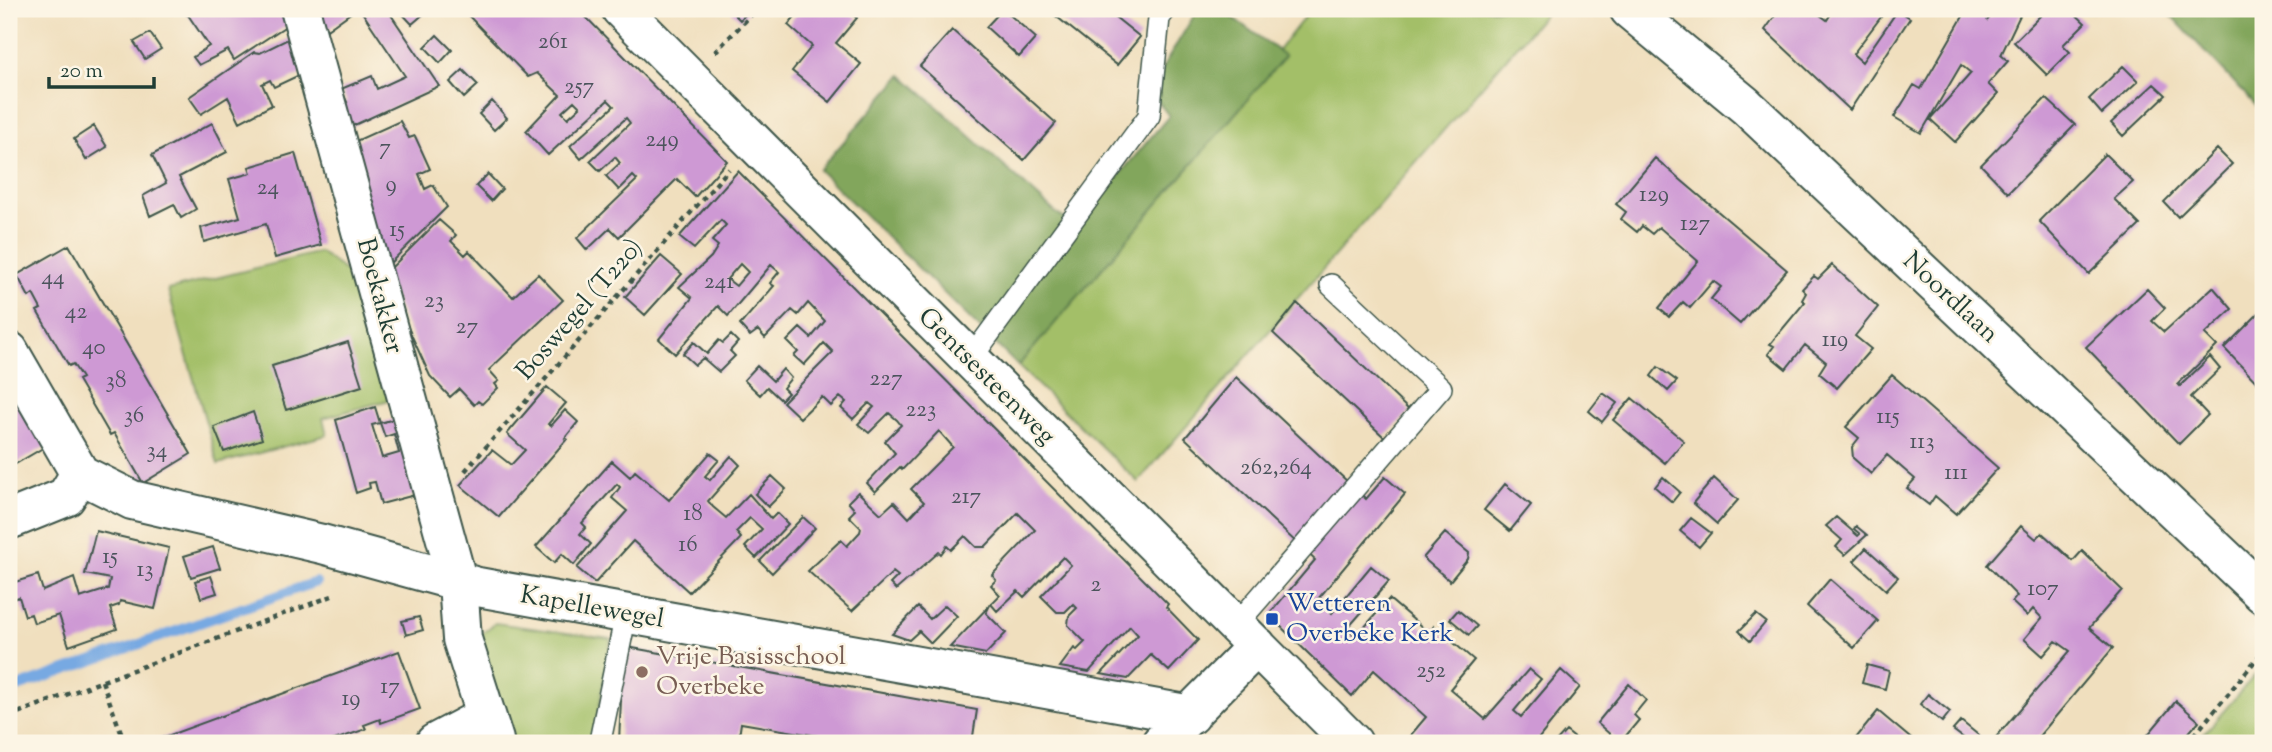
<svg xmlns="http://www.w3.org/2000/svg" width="2272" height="752" viewBox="0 0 2272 752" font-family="'Sorts Mill Goudy',serif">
<rect width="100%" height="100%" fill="#fcf5e5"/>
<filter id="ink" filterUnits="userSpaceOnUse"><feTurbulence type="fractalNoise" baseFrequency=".0143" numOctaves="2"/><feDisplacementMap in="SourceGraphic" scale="14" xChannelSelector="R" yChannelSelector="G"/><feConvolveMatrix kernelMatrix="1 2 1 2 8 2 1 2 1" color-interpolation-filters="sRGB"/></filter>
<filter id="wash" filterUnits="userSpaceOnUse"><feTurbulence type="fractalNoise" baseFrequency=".00686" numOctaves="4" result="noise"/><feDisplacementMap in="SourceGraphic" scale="28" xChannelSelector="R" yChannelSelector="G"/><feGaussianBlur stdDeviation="1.57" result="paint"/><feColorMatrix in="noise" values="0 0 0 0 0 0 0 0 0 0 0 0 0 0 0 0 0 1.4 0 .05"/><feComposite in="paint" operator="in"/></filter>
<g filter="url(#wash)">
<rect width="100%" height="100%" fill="#f0dfbe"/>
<!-- green -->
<path fill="#a3bf67" stroke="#617e4e" stroke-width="2" d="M1311,9H1549L1138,482L1018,366L1285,56L1277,52Z
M320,252L366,287L400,397L323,418L327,435L218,464L168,290Z
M495,623L611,639L593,743H510L480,635Z
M2260,669L2263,673V743H2196Z"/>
<!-- forest -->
<path fill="#82a65c" stroke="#507248" stroke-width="2" d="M1198,9H1221L1285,56L1018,366L819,170L902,75L1055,212L1076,226L1169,116L1149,90Z
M2165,9H2263V113Z"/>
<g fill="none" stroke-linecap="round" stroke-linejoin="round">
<!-- stream -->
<path stroke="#77a9e2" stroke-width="10" d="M9,690L316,582"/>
</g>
<g id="blocks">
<!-- building -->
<path fill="#ce99d4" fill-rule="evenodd" d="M189,9H283L292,22L234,60L228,50L199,65L193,57L209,46L188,15L183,13Z
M309,9H356L317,37Z
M360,9H387L439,86L346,129L337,107L347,102L341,89L372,76L377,89L405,76Z
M398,9H423L426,12L412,24Z
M462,9H578L727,161L695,197L677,179L619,237L610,228L587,250L577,238L637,180L633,176L619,190L606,176L620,163L615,157L600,171L590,161L630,123L626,118L581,159L570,146L614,106L608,100L548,155L526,131L560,95L537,73L528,77ZM574,101L580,107L568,118L562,112Z
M729,9H751L740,20Z
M801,9H845L857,18L836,43L861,64L830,102L792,71L812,46L788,25Z
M1003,9L1036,38L1019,57L986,27Z
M1047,9H1105L1140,37L1117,65Z
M1780,9H1818L1816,12L1827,20L1834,9H1887L1853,54L1862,62L1898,10L1910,18L1850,110L1765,30Z
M1971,9H1994L1987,21L1996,9H2023L2001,55L2008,61L1988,84L1998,94L1955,142L1930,119L1971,73L1961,65L1921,133L1894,117L1914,85L1921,89L1965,13L1968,14Z
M2047,9H2070L2085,23L2063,45L2070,52L2047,75L2014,42Z
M952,30L1056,123L1024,160L920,66Z
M150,33L161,49L145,59L134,42Z
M437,35L452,50L440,63L425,47Z
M292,37L308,71L274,87L270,80L262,84L272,105L240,122L228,97L201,114L189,97L254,52L260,53Z
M2123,66L2138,81L2102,114L2089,99Z
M463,70L478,85L464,98L450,82Z
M2154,84L2166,95L2123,136L2111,123Z
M2046,98L2075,125L2008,193L1981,165Z
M492,101L507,118L494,130L479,114Z
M400,121L409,138L415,136L430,169L419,174L425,189L433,185L447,207L382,271L347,145Z
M212,123L227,152L179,177L196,209L181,218L174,204L150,216L143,196L166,183L152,155Z
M94,126L107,147L86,160L74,139Z
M2217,149L2232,164L2178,217L2164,202Z
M295,153L321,245L275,258L266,224L204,242L201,228L240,217L229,179L251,173L249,167Z
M2105,154L2133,182L2114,199L2140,225L2089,274L2039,221Z
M1655,158L1787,270L1740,324L1711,299L1721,287L1713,281L1690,308L1683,302L1669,317L1659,308L1698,261L1659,227L1652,234L1642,226L1637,232L1621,219L1626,212L1616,204Z
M738,171L1168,604L1166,607L1198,640L1169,671L1151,655L1128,679L1101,674L1138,635L1130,626L1089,672L1060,667L1074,648L1077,650L1085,642L1068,625L1069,616L1077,608L1073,604L1065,612H1057L1041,596L1071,565L1063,557L1024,597L1018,591L997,611L991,604L1000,595L991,585L996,580L992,575L1035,530L1018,513L985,547H976L965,536L951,550L947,546L941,554L939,552L896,590L890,584L898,576L893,572L852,611L808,571L841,540L847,546L860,532L861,528L849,516L855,510L848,502L858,492L881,514L894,502L909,518L924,502L911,489L953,447L939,431L902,470L900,467L875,492L867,483L895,453L885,441L901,425L897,420L889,413L869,433L858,424L874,407L869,403L853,419L841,408L846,402L840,397L831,406L822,397L800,418L783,402L833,352L824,343L804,365L794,356L798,352L787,341L800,328L811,338L825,321L808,303L798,315L792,310L765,338L758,330L750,336L740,325L774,286L770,283L779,272L771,265L728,316L718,306L675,354L659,339L692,298L679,287L711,257L718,246L712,241L726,225L721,220L694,249L679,237ZM740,264L748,272L736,286L727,279Z
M488,174L502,189L491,201L476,186Z
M439,220L456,235L451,241L465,255L469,251L513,297L538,274L563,300L489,370L499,381L495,384L498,388L482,404L478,401L474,405L459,389L450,397L430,376L384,275Z
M69,245L191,454L143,483L114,433L110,435L78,380L82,378L73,364L69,366L37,311L41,309L33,294L29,297L17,275Z
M661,256L682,274L645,315L625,297Z
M1832,265L1878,307L1855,336L1871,349L1837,388L1819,373L1826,362L1805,345L1786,369L1768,354L1774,346L1770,344L1805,302L1802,300L1806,293L1802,289L1814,276L1818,279Z
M2213,287L2232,309L2205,334L2217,346L2178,384L2180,386L2210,357L2220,369L2191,397L2208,415L2179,444L2086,347L2147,289L2165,308L2152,321L2164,332Z
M1297,303L1410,411L1384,437L1273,333Z
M2263,309V389L2224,348Z
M731,335L738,342L730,351L735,356L719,372L703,358L695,365L683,354L694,342L707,354L719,340L723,343Z
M348,342L362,386L286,410L272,366Z
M757,366L773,381L783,369L791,378L783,388L788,393L781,400L767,387L760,395L744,380Z
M1658,367L1677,381L1668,391L1651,376Z
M1892,375L1998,468L1956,514L1935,496L1929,505L1907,488L1915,479L1887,455L1871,474L1853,458L1852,447L1859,438L1846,427Z
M9,377L48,445L12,466L9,460Z
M1236,377L1366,499L1385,477L1405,494L1318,599L1332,613L1371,566L1389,581L1347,629L1356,637L1389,599L1429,633L1434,626L1474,660L1450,689L1485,719L1529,669L1541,679L1514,711L1521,717L1561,670L1580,687L1535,743H1404L1426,717L1374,670L1352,696L1272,618V611L1315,560L1185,438Z
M547,387L566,403L548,424L551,426L565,410L578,422L565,438L567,439L499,517L460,485L492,450L511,465L525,450L507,434Z
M1603,393L1617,403L1602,422L1589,411Z
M1632,398L1684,441L1665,463L1613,420Z
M375,407L380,423L405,416L426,492L381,504L375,482L369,483L370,488L356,493L336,420ZM380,423L385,437L394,434L399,453L382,458L372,425Z
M253,412L262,439L224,452L214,427Z
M710,453L719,460L705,476L710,480L731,456L740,465L708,501L713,507L726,518L749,494L771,519L777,513L788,524L756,558L745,547L762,529L750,518L736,532L741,538L689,592L633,541L595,583L577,568L627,511L612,498L620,487L617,484L582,523L586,527L580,534L591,544L574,565L562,554L554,563L536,547L612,461L630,477L635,471L669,500Z
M772,476L786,489L768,507L755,494Z
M1663,477L1680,492L1672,502L1655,487Z
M1714,478L1738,500L1717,524L1693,503Z
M1505,484L1531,505L1510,531L1484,510Z
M803,517L815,528L772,573L760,561Z
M1836,517L1858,536L1860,534L1854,529L1856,526L1867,535L1845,555L1836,547L1842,540L1826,526Z
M1691,518L1711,533L1699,547L1680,531Z
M2021,526L2036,539L2042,533L2073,561L2082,551L2122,590L2089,628L2113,648L2046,728L2033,743H1991L2070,651L2056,641L2043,656L2024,639L2042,618L2033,609L2027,616L2012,602L2017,596L1987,565Z
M96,531L169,548L155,609L120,601L119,605L110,608L117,629L69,646L59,615L34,623L31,614L25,616L19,597L13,599L10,588L15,586V582L38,575L43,591L74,578L80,598L108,589L110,579L85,574Z
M1445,533L1469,553L1468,559L1450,581L1423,558Z
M213,547L220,568L191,577L184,556Z
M1866,548L1898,577L1886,590L1854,561Z
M211,576L217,593L201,598L195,581Z
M1830,579L1878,621L1854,648L1807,606Z
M945,605L957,616L931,643L919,631L909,640L892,634L918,607L930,619Z
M990,605L986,613L1006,633L986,654L950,647Z
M1458,610L1477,626L1469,635L1450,619Z
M1756,614L1766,622L1750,641L1739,631Z
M419,617L423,630L406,635L402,621Z
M627,647L977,710L972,743H861L741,723L738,743L619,742L621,700H618Z
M399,651L420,709L381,723L380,719L364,725L366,729L326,743H148Z
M1867,665L1889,671L1885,689L1862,683Z
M1629,684L1646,700L1634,715L1639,720L1620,743L1597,723Z
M1928,694L1950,712L1942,722L1920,704Z
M2176,701L2199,721L2180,743H2141Z
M1878,711L1916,743H1852Z
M1961,721L1988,743H1970L1953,730Z
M1566,731L1581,743H1555Z"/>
</g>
</g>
<g filter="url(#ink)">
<use href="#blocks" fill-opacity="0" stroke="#3e5549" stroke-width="2"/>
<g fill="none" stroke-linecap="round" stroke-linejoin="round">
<!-- service casing -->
<g stroke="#3e5549" stroke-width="24">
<path id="service" d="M969,361L1149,116L1159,18L1166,9
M1236,625L1441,388L1331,285
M601,736L626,614"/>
</g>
<!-- minor casing -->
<g stroke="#3e5549" stroke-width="42">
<path id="minor" d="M300,9L458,583L462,639L494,740
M621,9L1353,743
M9,351L80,474L132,500L322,544L478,587L1191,715
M9,520L66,497L80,474
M435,743L486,716
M1161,743L1257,646"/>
</g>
<!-- tertiary casing -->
<g stroke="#3e5549" stroke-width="42">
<path id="tertiary" d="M1629,9L1746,106L2263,594"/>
</g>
<!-- path -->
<path stroke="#3e5549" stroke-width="4.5" stroke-dasharray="5 5" stroke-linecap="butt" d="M715,52L757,9
M465,471L729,169
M102,681L125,743
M9,716L332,596
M2188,743L2263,651"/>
<!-- service -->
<use href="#service" stroke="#fff" stroke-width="21"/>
<!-- minor -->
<use href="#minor" stroke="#fff" stroke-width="38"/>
<!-- tertiary -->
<use href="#tertiary" stroke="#fff" stroke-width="38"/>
</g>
</g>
<!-- markers -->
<rect fill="#1a4fb4" stroke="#fcf5e5" stroke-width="2.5" x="1265" y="612" width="14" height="14" rx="3.5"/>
<circle fill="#8d6e63" stroke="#fcf5e5" stroke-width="2.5" cx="642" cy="672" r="7"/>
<g text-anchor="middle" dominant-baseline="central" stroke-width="5" stroke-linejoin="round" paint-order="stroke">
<!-- number labels -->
<g font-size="23" fill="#4b545c">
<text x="553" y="42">261</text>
<text x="579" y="87">257</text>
<text x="662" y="140">249</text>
<text x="385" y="148">7</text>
<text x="391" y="185">9</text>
<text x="268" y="188">24</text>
<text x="1654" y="195">129</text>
<text x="1695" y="224">127</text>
<text x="397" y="230">15</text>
<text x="53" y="278">44</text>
<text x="719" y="282">241</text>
<text x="434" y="301">23</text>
<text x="76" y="312">42</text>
<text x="467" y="327">27</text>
<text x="1835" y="340">119</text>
<text x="94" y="348">40</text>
<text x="886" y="379">227</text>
<text x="116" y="381">38</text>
<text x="921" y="410">223</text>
<text x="134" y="416">36</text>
<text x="1888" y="417">115</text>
<text x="1922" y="442">113</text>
<text x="157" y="451">34</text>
<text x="1276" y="468">262,264</text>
<text x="1956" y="473">111</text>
<text x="966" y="497">217</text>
<text x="693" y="514">18</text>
<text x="688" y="545">16</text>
<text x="110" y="557">15</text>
<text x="145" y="570">13</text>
<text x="1096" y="585">2</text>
<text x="2043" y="589">107</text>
<text x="1431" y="671">252</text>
<text x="390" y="687">17</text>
<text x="351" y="699">19</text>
</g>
<!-- street labels -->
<g font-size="26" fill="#1f3d34" stroke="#fcf5e5">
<text transform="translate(379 296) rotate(75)">Boekakker</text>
<text transform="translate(1950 298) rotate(43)">Noordlaan</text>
<text transform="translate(580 310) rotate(-49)">Boswegel (T220)</text>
<text transform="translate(986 377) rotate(45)">Gentsesteenweg</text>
<text transform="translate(592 608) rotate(10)">Kapellewegel</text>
</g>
<!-- transit labels -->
<g font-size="26" fill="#164399" stroke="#fcf5e5" text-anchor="start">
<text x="1286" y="604">Wetteren<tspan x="1286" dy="30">Overbeke Kerk</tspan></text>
</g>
<!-- education labels -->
<g font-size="26" fill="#785e54" stroke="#fcf5e5" text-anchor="start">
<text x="656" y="657">Vrije Basisschool<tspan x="656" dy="30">Overbeke</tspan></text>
</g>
</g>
<!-- margin -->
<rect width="2272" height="752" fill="none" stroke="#fcf5e5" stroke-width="35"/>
<!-- scale -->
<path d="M49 77v10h105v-10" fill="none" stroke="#1f3d34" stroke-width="3.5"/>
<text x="60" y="77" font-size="21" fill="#1f3d34" stroke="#fcf5e5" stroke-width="5" paint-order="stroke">20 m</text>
</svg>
